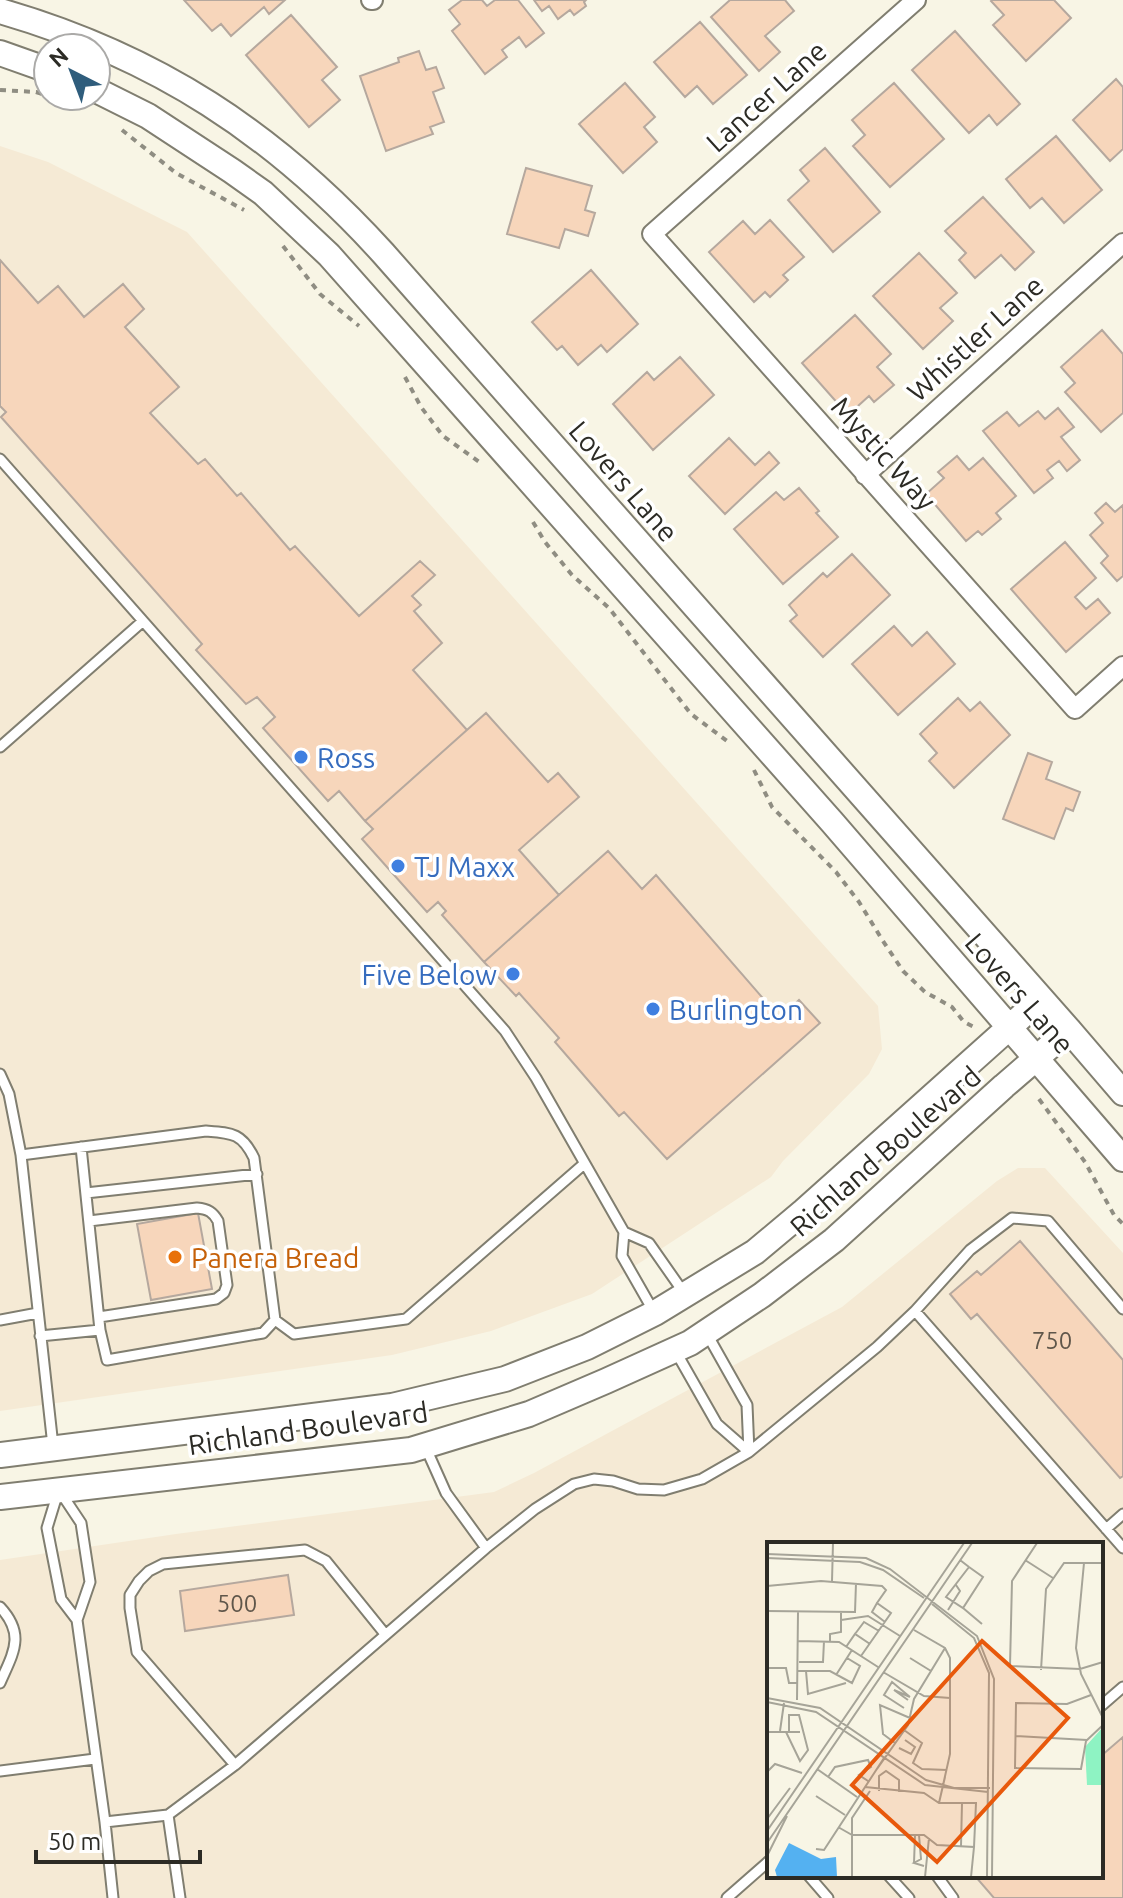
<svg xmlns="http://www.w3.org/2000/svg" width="1123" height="1898" viewBox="0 0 1123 1898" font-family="Ubuntu,sans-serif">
<rect width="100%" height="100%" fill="#f8f5e5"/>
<!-- commercial -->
<path fill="#f5ead5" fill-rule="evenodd" d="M0,146L48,162L187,232L878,1006L882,1049L869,1074L783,1161L771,1177L592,1294L491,1331L392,1355L0,1411Z
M1018,1168H1045L1123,1253V1898H0V1560L176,1534L494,1492L534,1473L842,1307L997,1181ZM769,1544H1101V1876H769Z"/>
<!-- building -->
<path fill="#f7d6bb" stroke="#b5a89e" stroke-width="2" d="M184,0H285L269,14L264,7L231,36L221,24L212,31Z
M462,0H482L487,6L495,0H518L544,33L526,47L519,37L502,50L507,57L485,74L452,31L460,24L449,10Z
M534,0H586L584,2L586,6L574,15L570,10L558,19L549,6L542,11Z
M730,0H785L794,11L765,36L780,52L759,71L711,17Z
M992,0H1054L1071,18L1026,61L993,25L1004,15L991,1Z
M291,15L337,67L322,80L340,100L309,127L246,55Z
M700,22L747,75L713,104L697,86L685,97L654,62Z
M955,31L1020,104L997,125L989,115L969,133L912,70Z
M419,51L426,70L436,67L444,88L433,92L444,122L430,127L433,134L386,151L360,76L399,62L398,58Z
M1116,79L1123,87V149L1110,161L1073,120Z
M625,83L655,117L644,127L657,142L623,173L579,124Z
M894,83L944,139L890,187L853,146L865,135L852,120Z
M1056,136L1102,190L1064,223L1042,198L1030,208L1006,179Z
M825,148L880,212L833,252L788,200L809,181L800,170Z
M526,168L592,186L585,210L595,213L588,236L565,229L559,248L507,234Z
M983,197L1034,252L1015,270L1001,255L975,278L959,260L966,253L945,231Z
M770,220L804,257L783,275L788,280L770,297L765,292L754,302L709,252L743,221L755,234Z
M919,253L957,293L940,308L953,321L923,349L873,296Z
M0,260L38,303L58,286L84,317L123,284L144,309L125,327L179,387L150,413L198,464L205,459L237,496L241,493L290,550L295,546L359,616L420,561L435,575L412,596L421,605L414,611L442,643L413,670L467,730L365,821L339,791L328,801L263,728L275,717L257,697L246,704L196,650L202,644L1,417L6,412L0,406Z
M591,270L638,324L607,352L601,345L578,365L562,346L557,350L532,322Z
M855,315L891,354L877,367L894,385L874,402L869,396L848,415L802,363Z
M1102,330L1123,354V413L1101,432L1065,392L1075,383L1061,367Z
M680,357L714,395L653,450L613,404L647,372L654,380Z
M1058,408L1074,427L1061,437L1080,460L1067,471L1059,461L1047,470L1053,478L1034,493L983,431L1007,412L1019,426L1038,411L1045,419Z
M729,438L755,465L769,452L779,463L725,514L689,476Z
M957,456L969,470L983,458L1016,496L996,513L1001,519L982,535L978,531L966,541L926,494L944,478L938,472Z
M799,488L819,511L816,513L838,537L783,584L734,529L776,492L784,500Z
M1106,503L1115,512L1123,505V576L1117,581L1101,563L1108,556L1090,535L1103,523L1095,513Z
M1065,542L1096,578L1075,597L1086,609L1098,599L1110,613L1066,652L1011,589Z
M852,554L890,595L823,657L790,621L797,615L789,605L823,573L827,577Z
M894,626L912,646L927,632L955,664L898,715L852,664Z
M958,698L970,711L980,702L1010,735L954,788L929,761L937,753L920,734Z
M486,713L548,782L558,773L579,797L519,850L559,895L484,962L442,915L446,911L438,902L427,912L362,839L373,829L365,821Z
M1028,753L1052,762L1046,779L1080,792L1073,811L1066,808L1054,839L1003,819Z
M608,851L642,889L656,875L780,1018L799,1000L820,1023L667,1159L624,1112L619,1116L555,1042L559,1038L519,993L516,996L484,962Z
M198,1213L212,1289L151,1300L137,1224Z
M1020,1241L1123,1360V1476L1120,1478L977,1314L971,1319L950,1294L977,1271L981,1275Z
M288,1575L294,1615L185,1631L180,1591Z
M1123,1737V1898H994L975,1876H1101V1756Z"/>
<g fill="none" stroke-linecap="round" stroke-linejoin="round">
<!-- lane casing -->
<g stroke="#807e70" stroke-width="13">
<path id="lane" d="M0,459L505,1031L536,1078L624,1232L622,1256L654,1312
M0,747L143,621
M0,1074L9,1094L21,1155L53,1446
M21,1155L206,1131C232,1133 242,1133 254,1158L275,1320L294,1334L406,1319L584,1164
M86,1193L257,1174
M89,1221L197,1208C208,1209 213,1212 218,1221L227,1285L224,1293L216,1299L99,1317
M624,1232L649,1243L684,1293
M915,1311L1123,1548
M0,1320L38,1313
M100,1330L107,1360L263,1333L275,1320
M707,1334L747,1405L749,1452
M40,1336L100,1330L81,1147
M676,1352L717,1424L749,1452
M425,1446L446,1493L486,1548
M58,1492L47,1528L61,1599L77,1620
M61,1493L81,1523L90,1582L77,1620L105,1822L113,1898
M1106,1529L1123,1514
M0,1607C26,1635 13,1653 0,1683
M1101,1706L1123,1687
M235,1765L137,1652L130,1608V1595L139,1581L149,1571L163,1564L305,1550L326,1561L385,1634
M0,1771L95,1759
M168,1815L180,1898
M105,1822L168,1815L235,1765L486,1548L535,1509L574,1484L594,1479L613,1481L638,1489L664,1490L702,1479L749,1452L877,1347L915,1311L970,1250L1012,1218L1048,1221L1123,1309
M809,1876L828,1898
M889,1876L909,1898
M937,1876L953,1898
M727,1898L769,1861"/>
</g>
<!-- street casing -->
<g stroke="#807e70" stroke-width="22">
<path id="street" d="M371,0H373
M916,0L652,234L1075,709L1123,666
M865,475L1123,243"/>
</g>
<!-- secondary casing -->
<g stroke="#807e70" stroke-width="28">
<path id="secondary" d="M0,11C156,56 274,133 383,253L1069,1030L1123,1093
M0,53L48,70
M96,90L148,116L232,171L263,193L329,255L832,822L1123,1159
M0,1455L392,1406L505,1379L587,1347L655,1313L755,1252L804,1211L1041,999
M0,1497L411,1450L529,1414L606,1381L690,1343L762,1295L834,1240L1004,1086L1069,1030"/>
</g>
<!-- path -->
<path stroke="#8f8d82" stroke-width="4" stroke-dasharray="6 6" stroke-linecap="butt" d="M0,90L36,92L79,107
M122,130L176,173L244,210
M283,246L320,294L359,326
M405,377L421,407L443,436L482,464
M533,522L545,542L572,575L609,608L691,714L727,741
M754,770L772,807L836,872L859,902L883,941L903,971L925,992L952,1007L964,1022L974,1027
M1039,1099L1085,1162L1114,1215L1123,1224"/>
<!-- lane -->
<use href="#lane" stroke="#fff" stroke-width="9"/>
<!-- street -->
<use href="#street" stroke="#fff" stroke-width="18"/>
<!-- secondary -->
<use href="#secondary" stroke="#fff" stroke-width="24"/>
</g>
<!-- markers -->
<g fill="#3f7fe0" stroke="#fff" stroke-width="3">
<circle cx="301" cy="757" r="8"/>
<circle cx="398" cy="866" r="8"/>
<circle cx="513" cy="974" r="8"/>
<circle cx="653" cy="1009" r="8"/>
</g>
<circle fill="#e8710a" stroke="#fff" stroke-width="3" cx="175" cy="1257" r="8"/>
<g text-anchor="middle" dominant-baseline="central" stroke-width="7" stroke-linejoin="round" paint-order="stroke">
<!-- number labels -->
<g font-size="24" fill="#5f564a">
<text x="1052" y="1340">750</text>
<text x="237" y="1603">500</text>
</g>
<!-- street labels -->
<g font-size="28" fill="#2c2b25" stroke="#fff">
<text transform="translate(766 96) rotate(-42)">Lancer Lane</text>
<text transform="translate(975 338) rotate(-42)">Whistler Lane</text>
<text transform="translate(884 453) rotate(48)">Mystic Way</text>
<text transform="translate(624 481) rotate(49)">Lovers Lane</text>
<text transform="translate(1020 993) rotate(49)">Lovers Lane</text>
<text transform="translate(885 1151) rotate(-41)">Richland Boulevard</text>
<text transform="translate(308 1428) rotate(-8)">Richland Boulevard</text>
</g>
<!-- shop labels -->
<g font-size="28" fill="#366cbe" stroke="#fff" text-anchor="start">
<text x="317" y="757">Ross</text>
<text x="414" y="866">TJ Maxx</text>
<text x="497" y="974" text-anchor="end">Five Below</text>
<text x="669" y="1009">Burlington</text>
</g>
<!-- food labels -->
<g font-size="28" fill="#c56008" stroke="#fff" text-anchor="start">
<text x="191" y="1257">Panera Bread</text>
</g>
</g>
<!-- overview -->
<g transform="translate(767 1542)">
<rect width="336" height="336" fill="#f8f5e5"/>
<path d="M336,185V243H320L318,205Z" fill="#8ef3c3"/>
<path d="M22,301L54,317L69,315L70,335H10L8,328Z" fill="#54b1f1"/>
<path fill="none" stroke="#a6a498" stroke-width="2" d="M270,1L245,39L243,124L313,127L336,120M0,12L99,16L123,27L210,94L227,137L225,335M0,16L93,20L116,28L157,56M193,18L202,25L216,35L196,66L179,55L202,25M258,18L286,36M317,21L309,106L314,132L336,176M65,39L66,1M0,44L54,39L115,44L119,48L110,61L124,71L94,114M110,61L105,70L118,80M165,62L207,96L222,131L220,335M196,66L215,82M181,68L193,49L189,43M0,69L88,70L89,41M74,78L101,74L133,94M147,88L178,106L183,116V212L172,261M88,92L97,80L112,89M31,99L72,100L111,125M63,99V92L74,90V70M79,105L88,92L103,102M143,116L164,129M32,120H56L57,99M0,126H19L22,141H30M274,128L279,47L297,21H336M30,129H63L85,141L93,124L80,116M39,129L41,152L79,141M116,130L157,154L183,156M69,133L85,108M324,153L300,162L249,161L248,226L314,227L319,199L336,183M0,156L53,166L159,238L187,246H223M30,158L31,70M141,158L127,148L143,155M0,160L49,170L158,243L221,250M137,166L117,153L125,140L143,155M137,188L155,201L146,221L155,227L180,228M13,189L17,161M0,190H33M19,190L33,219L41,208L32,173H22V190M248,194L320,198M128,201L116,192L113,163L143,176M132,206L144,212L148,205L138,198M50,227L90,255M110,227L141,183L147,157L178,106M0,230L8,222L35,231M61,235L68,225L101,218L104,225L92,233L101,239M98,245L157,251L172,261H209L207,305M103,249L85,276V293H157L170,303L207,305L204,335M112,249V234L119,229L132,238V250M49,254L78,273M172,261L178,235M0,277L23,246M71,285L85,293V335M0,289L197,1M152,293L154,317L147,321L157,324M0,301L205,1M194,304L195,261M49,307L57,308L117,216M0,314L20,274M147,321L148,293M158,335L162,296"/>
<path fill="#e8590c" fill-opacity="0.15" stroke="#e8590c" stroke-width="4" d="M215,99L301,176L170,320L85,243Z"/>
<rect width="336" height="336" fill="none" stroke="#2c2b25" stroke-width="4"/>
</g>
<!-- north arrow -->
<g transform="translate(72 72) rotate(318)"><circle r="38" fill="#ffffff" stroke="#abaaa8" stroke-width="2"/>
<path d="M0-6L14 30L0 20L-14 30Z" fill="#2f5d7c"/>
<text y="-12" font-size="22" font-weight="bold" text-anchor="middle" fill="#2c2b25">N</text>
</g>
<!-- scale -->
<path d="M36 1850v12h164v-12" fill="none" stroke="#2c2b25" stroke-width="4"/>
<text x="48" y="1850" font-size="24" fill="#2c2b25" stroke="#ffffff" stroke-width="6" paint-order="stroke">50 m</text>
</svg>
